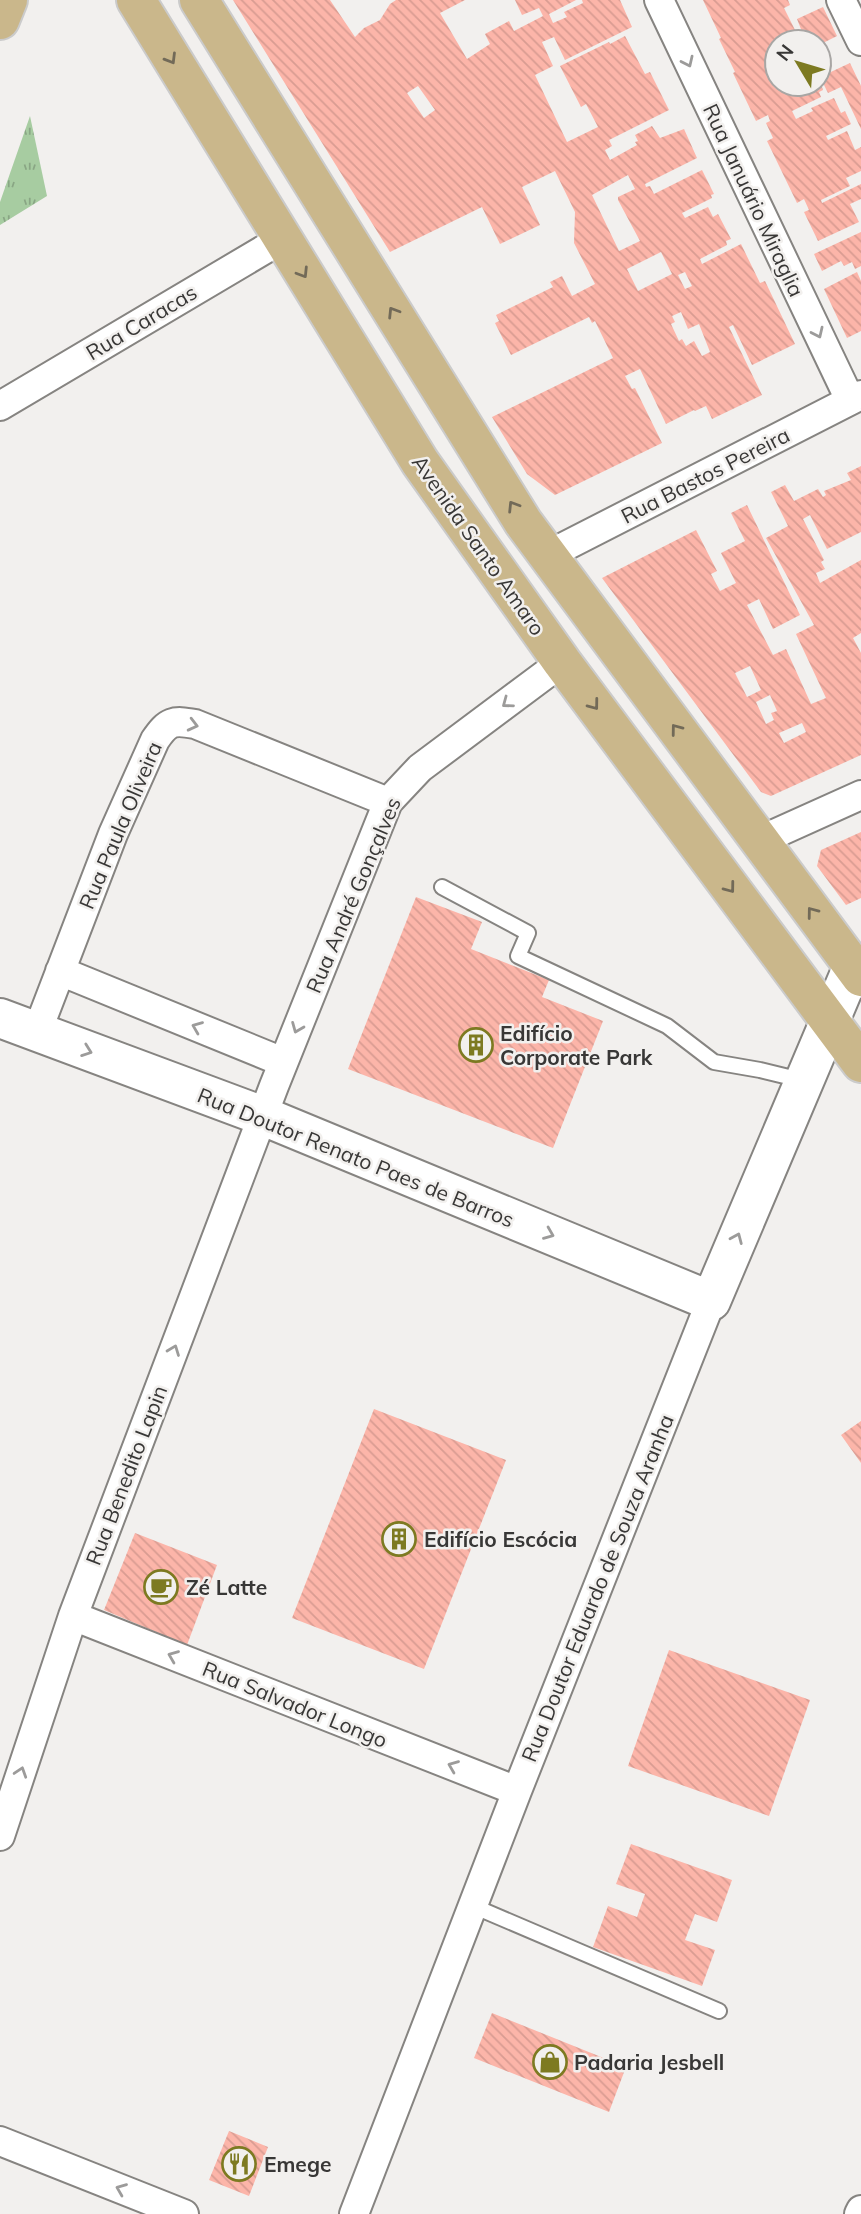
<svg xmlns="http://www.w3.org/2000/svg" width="861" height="2214" viewBox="0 0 861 2214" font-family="Mulish,sans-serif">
<defs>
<pattern id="park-tufts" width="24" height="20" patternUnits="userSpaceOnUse" patternTransform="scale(1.75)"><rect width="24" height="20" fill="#a7cca1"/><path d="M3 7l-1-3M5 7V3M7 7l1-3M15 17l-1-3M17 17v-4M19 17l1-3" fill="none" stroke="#89a684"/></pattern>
<pattern id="building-back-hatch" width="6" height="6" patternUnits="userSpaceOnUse" patternTransform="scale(1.75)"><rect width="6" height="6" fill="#fcb5a9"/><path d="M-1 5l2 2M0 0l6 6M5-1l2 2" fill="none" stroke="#d99c92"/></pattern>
</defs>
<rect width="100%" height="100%" fill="#f2f0ee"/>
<!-- park -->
<path fill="url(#park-tufts)" d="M30,116L47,196L0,225V202Z"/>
<!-- building -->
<path fill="url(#building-back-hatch)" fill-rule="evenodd" d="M233,0H330L355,37L364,28L380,20L390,4L396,0H465L440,13L467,59L490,44L485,34L509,21L514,31L543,16L539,8L522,15L515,0H576L549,14L553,23L567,17L564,12L583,3L582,0H620L632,27L565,60L554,37L542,42L553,66L535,75L567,142L598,127L586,104L581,107L560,66L609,42L610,44L625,36L645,74L650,72L669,110L609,140L612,146L605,150L610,160L637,145L635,142L638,141L635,135L652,126L660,138L684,129L697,158L645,184L646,187L650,186L654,194L702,170L714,194L711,195L712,198L682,213L685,218L708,207L713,217L718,214L731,239L726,241L727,245L700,259L702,264L741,244L760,283L765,281L795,344L752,365L733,325L729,327L762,395L712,419L706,406L695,411L694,410L666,424L640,369L625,376L632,389L635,388L662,443L555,495L527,474L492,417L613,358L595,321L592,323L589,317L511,355L495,323L499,321L496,315L553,287L550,282L562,276L572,296L595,284L574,243L575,212L555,171L522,187L540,225L500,244L482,207L390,252ZM418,86L435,110L424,118L407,93ZM628,175L635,189L618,197V200L640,241L619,251L592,195ZM661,252L672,274L638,291L627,269ZM685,272L692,286L685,289L678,275ZM681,312L688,329L699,324L710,352L702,356L694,341L686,346L682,339L679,341L671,324L675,322L672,316Z
M703,0H788L790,5L784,8L801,42H777V84H821L823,90L819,92L821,97L792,111L796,119L813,111L811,108L834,98L841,113L845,111L851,124L826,136L828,140L847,131L855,150L861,147V171L846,178L850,186L821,200L822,203L861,184V199L850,204L859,222L818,241L804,212L809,210L804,199L797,203L767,141L773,138L766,123L770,121L768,115L756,121L733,73L735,72L719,39L721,38Z
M823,7L837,36L819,45V42H806L797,19Z
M850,63L861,86V129L841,87L828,93L820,77Z
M861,232V266L855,269L852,262L844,266L841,261L822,271L814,254Z
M857,272L861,281V331L847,338L824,289Z
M861,466V532L827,549L810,515L803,519L824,560L821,562L825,569L816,573L820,583L861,560V633L853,638L861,653V755L771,796L761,792L602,578L696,530L717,571L711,574L720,591L736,583L721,553L745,541L731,513L747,505L800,615L773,629L759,599L747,605L773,655L786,649L811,704L826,698L796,634L814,625L766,538L788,526L771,492L785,485L794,501L818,489L823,497L826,495L824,491L851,480L847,473ZM750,666L761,690L747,697L735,673ZM770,695L777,711L771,713L774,720L766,724L756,702ZM802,723L806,732L784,743L779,733Z
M861,832V898L846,905L817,866L821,850Z
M416,897L482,922L471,949L549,980L542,997L603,1021L553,1148L348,1069Z
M374,1409L506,1460L424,1669L292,1618Z
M861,1421V1463L841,1435Z
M135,1533L217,1565L187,1645L104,1610Z
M669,1650L810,1700L769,1816L628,1766Z
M631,1844L732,1880L717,1922L695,1914L685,1940L715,1950L702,1986L593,1947L608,1906L637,1917L645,1894L616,1884Z
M492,2013L626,2067L609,2112L474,2058Z
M229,2131L268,2147L249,2196L209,2180Z"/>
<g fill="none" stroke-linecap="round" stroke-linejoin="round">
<!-- lane casing -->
<g stroke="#868481" stroke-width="18">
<path id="lane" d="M442,887L528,933L518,956L667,1026L714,1062L760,1070L801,1080
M473,1906L719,2011"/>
</g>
<!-- street casing -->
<g stroke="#868481" stroke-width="32">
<path id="street" d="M659,0L850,400
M841,0L861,41
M0,406L282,239
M548,555L861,395
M759,841L861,795
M60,971L283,1062
M37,1032L113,834L155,740C168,721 173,720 195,724L388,802
M73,1616L517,1791
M0,1836L73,1616L274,1086L388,802L420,768L562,662
M0,2141L184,2214
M354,2214L517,1791L711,1301
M859,2214L861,2210"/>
</g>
<!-- secondary casing -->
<g stroke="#868481" stroke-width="42">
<path id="secondary" d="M0,1018L263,1116L711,1301L853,966"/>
</g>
<!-- primary casing -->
<g stroke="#cbcbcb" stroke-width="42">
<path id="primary" d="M136,0L420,462L562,662L861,1063
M199,0L523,522L861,977
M0,20L8,0"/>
</g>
<!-- lane -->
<use href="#lane" stroke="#fff" stroke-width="14"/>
<!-- street -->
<use href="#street" stroke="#fff" stroke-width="28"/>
<!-- secondary -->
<use href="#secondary" stroke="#fff" stroke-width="38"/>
<!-- primary -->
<use href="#primary" stroke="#cab78b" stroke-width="38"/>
</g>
<!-- one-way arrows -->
<defs><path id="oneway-chevron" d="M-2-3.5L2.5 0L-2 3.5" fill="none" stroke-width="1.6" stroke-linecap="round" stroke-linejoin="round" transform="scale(1.75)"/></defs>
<g stroke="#726a58">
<use href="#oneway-chevron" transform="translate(171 59) rotate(59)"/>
<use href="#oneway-chevron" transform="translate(303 273) rotate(58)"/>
<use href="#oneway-chevron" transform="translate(393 312) rotate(-122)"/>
<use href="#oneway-chevron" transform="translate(513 506) rotate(-122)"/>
<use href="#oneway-chevron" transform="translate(594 705) rotate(53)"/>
<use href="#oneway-chevron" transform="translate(676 729) rotate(-127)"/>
<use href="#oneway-chevron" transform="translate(730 888) rotate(53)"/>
<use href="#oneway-chevron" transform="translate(812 912) rotate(-127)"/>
</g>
<g stroke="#9c9b9a">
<use href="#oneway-chevron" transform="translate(688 62) rotate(65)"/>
<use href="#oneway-chevron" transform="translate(818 333) rotate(65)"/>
<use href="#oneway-chevron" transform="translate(507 703) rotate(143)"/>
<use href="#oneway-chevron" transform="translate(193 725) rotate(14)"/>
<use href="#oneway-chevron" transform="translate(197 1027) rotate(-158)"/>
<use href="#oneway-chevron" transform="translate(297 1028) rotate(112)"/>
<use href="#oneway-chevron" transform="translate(87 1051) rotate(20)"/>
<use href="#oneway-chevron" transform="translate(549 1234) rotate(22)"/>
<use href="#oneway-chevron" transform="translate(737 1238) rotate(-67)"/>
<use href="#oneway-chevron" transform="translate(174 1350) rotate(-69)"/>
<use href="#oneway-chevron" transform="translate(173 1656) rotate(-158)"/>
<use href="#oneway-chevron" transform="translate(453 1766) rotate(-158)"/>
<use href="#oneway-chevron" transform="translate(21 1772) rotate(-72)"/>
<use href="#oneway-chevron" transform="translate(121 2189) rotate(-158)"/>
</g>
<!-- icons -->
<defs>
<g id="building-ring" transform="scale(1.75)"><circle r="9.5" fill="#f2f0ee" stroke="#7d7a21" stroke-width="1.5"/><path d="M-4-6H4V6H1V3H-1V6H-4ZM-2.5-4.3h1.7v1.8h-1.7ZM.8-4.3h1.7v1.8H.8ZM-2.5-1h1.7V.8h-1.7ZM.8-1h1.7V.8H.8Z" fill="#7d7a21"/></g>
<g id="cafe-ring" transform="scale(1.75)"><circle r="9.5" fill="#f2f0ee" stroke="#7d7a21" stroke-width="1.5"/><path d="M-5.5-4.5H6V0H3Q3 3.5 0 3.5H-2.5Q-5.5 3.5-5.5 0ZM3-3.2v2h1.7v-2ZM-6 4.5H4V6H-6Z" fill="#7d7a21"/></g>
<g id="shop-ring" transform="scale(1.75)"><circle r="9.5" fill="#f2f0ee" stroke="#7d7a21" stroke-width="1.5"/><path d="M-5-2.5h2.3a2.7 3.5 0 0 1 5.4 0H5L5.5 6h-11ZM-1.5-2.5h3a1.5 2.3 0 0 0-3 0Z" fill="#7d7a21"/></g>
<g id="restaurant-ring" transform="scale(1.75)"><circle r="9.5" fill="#f2f0ee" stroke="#7d7a21" stroke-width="1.5"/><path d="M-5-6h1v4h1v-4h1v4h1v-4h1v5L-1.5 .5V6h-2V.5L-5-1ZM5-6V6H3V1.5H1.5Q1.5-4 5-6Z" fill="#7d7a21"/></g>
</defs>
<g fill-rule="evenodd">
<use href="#building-ring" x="476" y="1045"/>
<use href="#building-ring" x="399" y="1539"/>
<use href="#cafe-ring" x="161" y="1587"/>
<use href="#shop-ring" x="550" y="2062"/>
<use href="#restaurant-ring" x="239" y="2164"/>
</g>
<g text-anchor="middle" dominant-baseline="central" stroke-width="5" stroke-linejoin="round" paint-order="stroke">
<!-- street labels -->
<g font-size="21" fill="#383736" stroke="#f2f0ee">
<text transform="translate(754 200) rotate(65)">Rua Januário Miraglia</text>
<text transform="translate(141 322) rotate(-31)">Rua Caracas</text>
<text transform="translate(705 475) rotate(-27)">Rua Bastos Pereira</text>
<text transform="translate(479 545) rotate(55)">Avenida Santo Amaro</text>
<text transform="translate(120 825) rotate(-67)">Rua Paula Oliveira</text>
<text transform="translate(353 895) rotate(-67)">Rua André Gonçalves</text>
<text transform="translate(356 1157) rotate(22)">Rua Doutor Renato Paes de Barros</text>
<text transform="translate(126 1475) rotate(-69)">Rua Benedito Lapin</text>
<text transform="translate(597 1588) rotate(-68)">Rua Doutor Eduardo de Souza Aranha</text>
<text transform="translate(295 1704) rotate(22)">Rua Salvador Longo</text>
</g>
<!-- poi labels -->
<g font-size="21" font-weight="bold" fill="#383736" stroke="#f2f0ee" text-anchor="start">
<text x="500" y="1033">Edifício<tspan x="500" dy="24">Corporate Park</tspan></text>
<text x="424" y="1539">Edifício Escócia</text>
<text x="186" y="1587">Zé Latte</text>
<text x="574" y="2062">Padaria Jesbell</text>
<text x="264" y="2164">Emege</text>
</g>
</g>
<!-- north arrow -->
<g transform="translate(798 63) rotate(308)"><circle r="33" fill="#f2f0ee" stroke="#a8a6a4" stroke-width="2"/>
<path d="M0-5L12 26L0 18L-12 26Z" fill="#7d7a21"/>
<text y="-10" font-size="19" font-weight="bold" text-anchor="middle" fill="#383736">N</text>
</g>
</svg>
